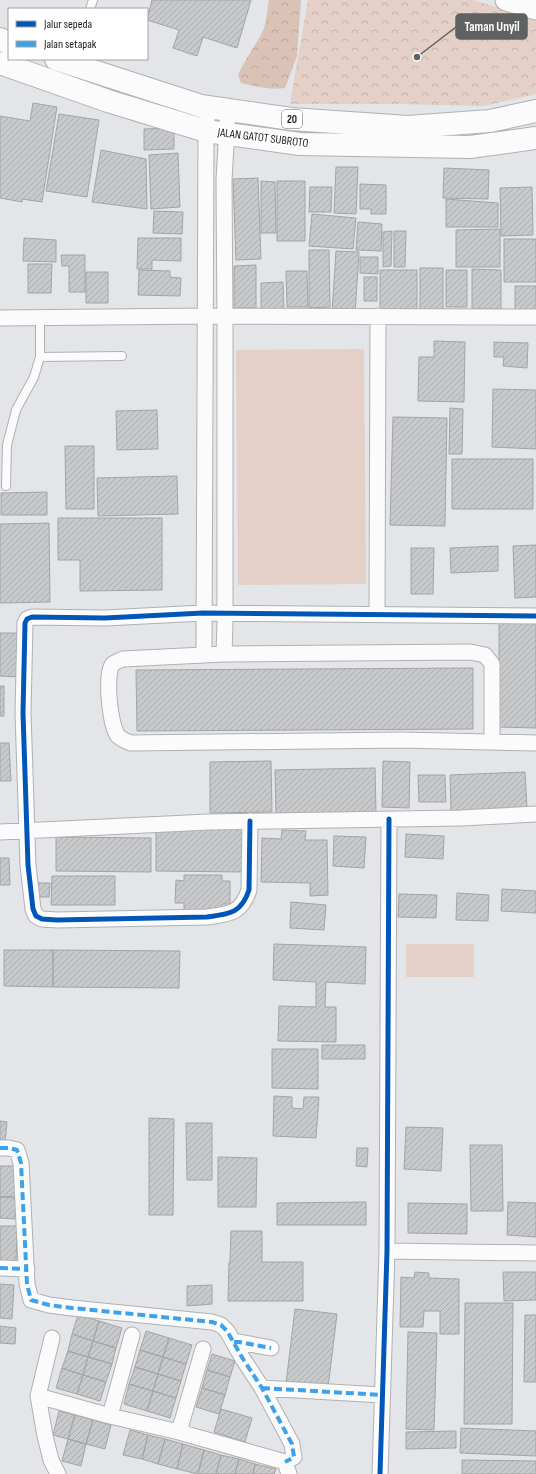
<svg xmlns="http://www.w3.org/2000/svg" width="536" height="1474" viewBox="0 0 536 1474" font-family="'Sofia Sans Condensed',sans-serif">
<defs>
<pattern id="forest-crowns" width="20" height="18" patternUnits="userSpaceOnUse"><rect width="20" height="18" fill="#dbc2b7"/><path d="M2 6a3 3 0 1 1 6 0M12 15a3 3 0 1 1 6 0" fill="none" stroke="#bba69d"/></pattern>
<pattern id="park-crowns" width="20" height="18" patternUnits="userSpaceOnUse"><rect width="20" height="18" fill="#e4d0c7"/><path d="M2 6a3 3 0 1 1 6 0M12 15a3 3 0 1 1 6 0" fill="none" stroke="#c3b2aa"/></pattern>
<pattern id="building-hatch" width="6" height="6" patternUnits="userSpaceOnUse"><rect width="6" height="6" fill="#c7c9cb"/><path d="M-1 1l2-2M0 6l6-6M5 7l2-2" fill="none" stroke="#aaacae"/></pattern>
</defs>
<rect width="100%" height="100%" fill="#e3e5e8"/>
<!-- grass -->
<path fill="#e4d0c7" d="M364,349L366,584L238,585L236,350Z
M406,944H474V977H406Z"/>
<!-- forest -->
<path fill="url(#forest-crowns)" d="M269,0H301L297,56L285,88C270,90 257,87 241,83L238,75C245,58 257,45 264,28C267,20 267,9 269,0Z"/>
<!-- park -->
<path fill="url(#park-crowns)" d="M308,0H473L536,19V94L484,106L395,104H290Z"/>
<!-- building -->
<path fill="url(#building-hatch)" stroke="#a2a4a6" d="M152,0H251L237,48L203,37L197,56L173,48L179,30L147,20Z
M33,103L57,107L42,202L22,199V202L0,198V116L30,121Z
M59,114L99,120L87,197L46,191Z
M174,128V149L144,150V129Z
M101,150L146,159L147,209L92,202Z
M178,153L180,207L151,209L149,155Z
M336,167H358L356,214L334,213Z
M444,168L489,170L488,199L443,198Z
M258,178L261,259L236,260L233,179Z
M261,181L275,182L276,233H261Z
M277,181H305V241H277Z
M360,184L386,185V214H371V209H360Z
M310,187H332L331,212H309Z
M532,187L533,235L501,236L500,188Z
M446,199L498,203V227H446Z
M154,211L183,212L182,234L153,233Z
M312,214L356,218L353,249L309,246Z
M358,222L382,224L381,251L356,250Z
M500,229V267H456V230Z
M392,231L391,266L383,267V232Z
M394,231H406L405,267H394Z
M24,238L56,240V262L23,261Z
M138,238H181V261L152,260V269H137Z
M504,239H536V282H504Z
M309,250H329L330,307L309,308Z
M336,251L359,252L355,314L332,312Z
M61,255H85V292H69V266H62Z
M360,257H378V274L360,273Z
M28,264H52L51,293H28Z
M256,265V308H234V266Z
M420,268H443V312H420Z
M472,269L501,270V309H472Z
M139,270L170,271V277L181,278L180,296L138,295Z
M380,270H417V312L380,313Z
M446,270H467V307H446Z
M286,271H307L308,307H287Z
M86,272H108V303H86Z
M364,277H377V301H364Z
M283,282L284,311L261,312V283Z
M515,286H536V312H515Z
M434,341L465,342L464,402L418,401L419,357H434Z
M494,342L528,343L527,368L503,366L504,357H494Z
M493,389L536,390V449L492,447Z
M450,408L463,409L462,454H449Z
M157,410L158,449L117,450L116,411Z
M393,417L447,418L445,526L390,525Z
M65,446H94V509H66Z
M452,459H533V509H452Z
M177,476L178,514L98,516L97,478Z
M47,492V515H1V493Z
M58,518H162V590L80,591V560H58Z
M49,523L50,602L0,603V524Z
M536,545V597L515,598L513,546Z
M498,546V571L451,573L450,548Z
M411,548H434L433,594H411Z
M499,620L536,621V728L499,727Z
M0,633H22L21,677L0,676Z
M473,668V729L137,731L136,670Z
M0,686H4V716H0Z
M0,743H9L11,781H0Z
M271,761L272,812L210,813V762Z
M383,761L410,762L409,808L382,807Z
M375,768L376,812L276,815L275,770Z
M525,772L527,808L451,811L450,775Z
M418,775H445L446,802H419Z
M156,828L245,829L244,872L156,871Z
M282,830L306,831L305,840H327L328,895L310,896V883L261,882L262,838L281,839Z
M406,834L444,836L443,859L405,857Z
M334,836L366,837L364,868L333,866Z
M56,837L151,838V872L56,871Z
M0,858H9L10,885H0Z
M184,875H222V881H230V904H222V910H184V903H175L176,880L184,881Z
M52,876H115V905H51Z
M38,883H50L49,897H37Z
M502,889L536,891V913L501,911Z
M457,893L489,895L488,921L456,920Z
M399,894L437,895L436,918L398,917Z
M291,902L326,905L324,930L290,928Z
M274,944L366,947L365,984L326,982L325,1007H336V1042L278,1041L279,1006L316,1007V982L273,980Z
M4,950H53V987L4,986Z
M53,950L180,951L179,988L53,987Z
M322,1045H365V1059H322Z
M272,1049H318V1089L272,1088Z
M274,1096L292,1097V1108L303,1109L304,1097H319L316,1138L273,1136Z
M149,1118L174,1119L173,1215H149Z
M0,1121L7,1122L5,1143H0Z
M186,1123H212V1180H187Z
M406,1127L443,1128L441,1171L404,1169Z
M470,1145H502L503,1211H471Z
M357,1148H368L367,1167L356,1166Z
M218,1157L257,1158L256,1207H218Z
M0,1166H19L20,1196L0,1197Z
M0,1197L16,1198L15,1219L0,1218Z
M366,1202V1225H277V1203Z
M508,1202L536,1203V1237L507,1235Z
M408,1203L467,1204V1234L408,1233Z
M0,1226H17L16,1264L0,1263Z
M231,1231H262V1262H303V1301H228L229,1262H230Z
M415,1272L429,1273V1278L459,1279V1334H440V1311H424L423,1327H400L401,1277L414,1278Z
M503,1272H536V1300L504,1301Z
M0,1284L14,1285L12,1319L0,1318Z
M212,1285V1304L187,1306V1286Z
M465,1303H513L512,1424H464Z
M295,1309L337,1314L328,1388L286,1383Z
M78,1315L99,1321L93,1341L72,1334Z
M525,1315H536V1382H524Z
M99,1321L122,1328L116,1348L93,1341Z
M0,1326L16,1328L15,1344L0,1343Z
M146,1331L169,1338L163,1357L140,1350Z
M408,1332L437,1333L434,1430L406,1429Z
M72,1334L93,1341L88,1357L68,1351Z
M169,1338L192,1345L186,1364L163,1357Z
M93,1341L116,1348L112,1364L88,1357Z
M140,1350L163,1357L158,1374L135,1367Z
M68,1351L88,1357L83,1375L62,1368Z
M212,1354L235,1361L230,1377L207,1370Z
M88,1357L112,1364L106,1382L83,1375Z
M163,1357L186,1364L181,1381L158,1374Z
M135,1367L158,1374L153,1391L129,1384Z
M62,1368L83,1375L77,1394L56,1388Z
M207,1370L230,1377L225,1395L202,1388Z
M158,1374L181,1381L176,1398L153,1391Z
M83,1375L106,1382L100,1401L77,1394Z
M129,1384L153,1391L147,1411L124,1404Z
M202,1388L225,1395L219,1414L196,1407Z
M153,1391L176,1398L170,1418L147,1411Z
M221,1409L252,1418L245,1442L214,1432Z
M59,1411L75,1415L68,1439L53,1435Z
M75,1415L93,1420L86,1444L68,1439Z
M93,1420L111,1425L105,1449L86,1444Z
M461,1428L536,1431V1456L460,1453Z
M130,1430L148,1435L142,1459L123,1455Z
M456,1431V1448L406,1449V1432Z
M148,1435L165,1439L158,1464L142,1459Z
M68,1439L86,1444L81,1466L62,1461Z
M165,1439L183,1444L177,1469L158,1464Z
M183,1444L204,1450L198,1474L177,1469Z
M204,1450L221,1455L216,1474H198Z
M221,1455L239,1459L235,1474H216Z
M239,1459L255,1464L253,1474H235Z
M462,1460L536,1461V1474H462Z
M255,1464L276,1469L274,1474H253Z"/>
<g fill="none" stroke-linecap="round" stroke-linejoin="round">
<!-- service casing -->
<g stroke="#afb1b3" stroke-width="10">
<path id="service" d="M90,9L93,0
M40,357L122,356
M6,486L7,445L16,410L34,377L40,357V318"/>
</g>
<!-- minor casing -->
<g stroke="#afb1b3" stroke-width="17">
<path id="minor" d="M0,318L206,316L536,317
M377,614L378,316
M224,654L225,622V324L224,180L228,110
M204,655L206,131L208,107
M492,742V664L485,655L470,652L224,654L123,659C119,661 114,662 112,665C105,676 110,726 118,736C122,740 126,741 131,743L402,740L536,743
M250,821L249,890C241,914 229,914 207,917L57,920L42,919L36,916L33,909L28,865L23,713L25,623L27,619L32,617L105,618L203,613L536,616
M0,832L208,822L461,818L536,814
M0,1148H9L17,1150L21,1163L27,1284L31,1300L49,1305L72,1308L212,1322L221,1325L227,1331L243,1359L262,1388L292,1444L294,1457L285,1462
M387,1251L536,1253
M0,1268L27,1269
M52,1338L38,1396L45,1436L51,1460L58,1474
M234,1342H239L271,1348
M262,1388L382,1395
M38,1396L110,1416L179,1432L285,1462L289,1474
M110,1416L132,1335
M179,1432L203,1349
M380,1474L387,1251L389,819"/>
</g>
<!-- secondary casing -->
<g stroke="#afb1b3" stroke-width="23">
<path id="secondary" d="M506,0L536,9"/>
</g>
<!-- trunk casing -->
<g stroke="#afb1b3" stroke-width="24">
<path id="trunk" d="M0,39L9,43
M56,59L201,106L291,119L408,127L490,121L536,111
M0,63L108,101L206,131L300,144L470,147L536,138"/>
</g>
<!-- service -->
<use href="#service" stroke="#fbfbfc" stroke-width="8"/>
<!-- minor -->
<use href="#minor" stroke="#fbfbfc" stroke-width="15"/>
<!-- secondary -->
<use href="#secondary" stroke="#fbfbfc" stroke-width="21"/>
<!-- trunk -->
<use href="#trunk" stroke="#fbfbfc" stroke-width="22"/>
<!-- quiet -->
<path stroke="#3da2ea" stroke-width="4" stroke-dasharray="8 4" stroke-linecap="butt" d="M0,1148H9L17,1150L21,1163L27,1284L31,1300L49,1305L72,1308L212,1322L221,1325L227,1331L243,1359L262,1388L292,1444L294,1457L285,1462
M0,1268L27,1269
M234,1342H239L271,1348
M262,1388L382,1395"/>
<!-- cycleway casing -->
<g stroke="#fff" stroke-width="8">
<path id="cycleway" d="M250,821L249,890C241,914 229,914 207,917L57,920L42,919L36,916L33,909L28,865L23,713L25,623L27,619L32,617L105,618L203,613L536,616
M380,1474L387,1251L389,819"/>
</g>
<!-- cycleway -->
<use href="#cycleway" stroke="#0057b8" stroke-width="5"/>
</g>
<g text-anchor="middle" dominant-baseline="central" stroke-width="4" stroke-linejoin="round" paint-order="stroke">
<!-- shield labels -->
<rect fill="#fff" stroke="#5d5f60" stroke-width="1" x="282" y="110" width="20" height="18" rx="3"/>
<g font-size="11" font-weight="bold" fill="#181a1c">
<text x="292" y="119">20</text>
</g>
<!-- street labels -->
<g font-size="12" fill="#181a1c" stroke="#fff">
<text transform="translate(263 138) rotate(7)">JALAN GATOT SUBROTO</text>
</g>
</g>
<!-- callouts -->
<path fill="none" stroke="#5f6163" stroke-width="1.5" d="M417 57L456 27"/>
<circle fill="#5f6163" stroke="#fff" stroke-width="1.5" cx="417" cy="57" r="4"/>
<rect fill="#5f6163" stroke="#5f6163" stroke-width="1.5" x="456" y="14" width="71" height="25" rx="4"/>
<g font-size="13" text-anchor="middle" font-weight="bold" fill="#fff">
<text x="492" y="31">Taman Unyil</text>
</g>
<!-- legend -->
<rect x="8" y="8" width="140" height="52" fill="#ffffff" stroke="#a3a3a4"/>
<rect x="16" y="21" width="20" height="6" fill="#0057b8" stroke="#a3a3a4"/>
<text x="44" y="28" font-size="12" fill="#181a1c">Jalur sepeda</text>
<rect x="16" y="41" width="20" height="6" fill="#3da2ea" stroke="#a3a3a4"/>
<text x="44" y="48" font-size="12" fill="#181a1c">Jalan setapak</text>
</svg>
